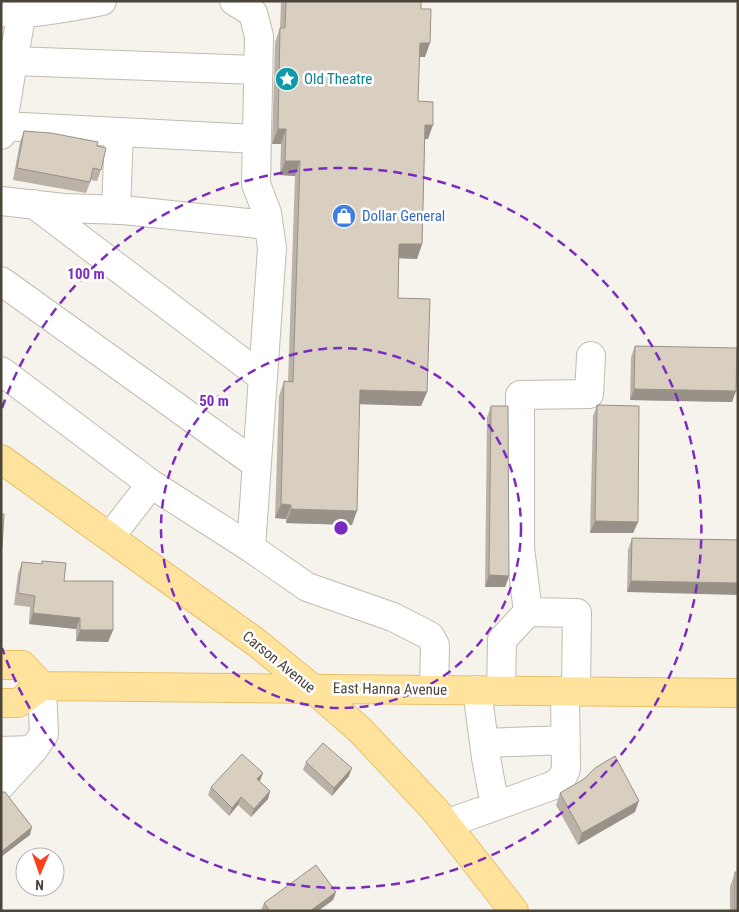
<svg xmlns="http://www.w3.org/2000/svg" width="739" height="912" viewBox="0 0 739 912" font-family="'Roboto Condensed',sans-serif">
<rect width="100%" height="100%" fill="#f6f3ec"/>
<g fill="none" stroke-linecap="round" stroke-linejoin="round">
<!-- minor casing -->
<g stroke="#c2bbae" stroke-width="30">
<path id="minor" d="M234,1L253,13L259,36L256,184L267,213L272,248L251,548L307,587L393,617L430,636L435,645L434,690
M1,12C33,15 70,7 102,1
M22,12L13,61L258,70
M3,126L257,139
M1,135L13,61
M1,201L64,208L123,210L268,225
M34,204L262,377
M116,210L119,132
M1,281L256,464
M1,371L151,484L251,548
M110,537L151,484
M477,690L486,758L495,806
M501,691L502,640L528,612
M576,691L577,613L528,612L520,548V395L589,394L591,356
M484,743L566,740
M1,751L33,750L44,734L42,686
M1,785L33,750
M446,824L554,785L562,778L566,769L565,691"/>
</g>
<!-- major casing -->
<g stroke="#e6c16a" stroke-width="30">
<path id="major" d="M1,459L257,643L312,688L360,730L435,810L514,911
M1,665H22L42,686
M1,703H18L42,686L738,693"/>
</g>
<!-- minor -->
<use href="#minor" stroke="#fff" stroke-width="28"/>
<!-- major -->
<use href="#major" stroke="#ffe39c" stroke-width="28"/>
</g>
<!-- wall -->
<path fill="#bab2a6" d="M281,1H421V9L425,57H419L418,101L428,139H425L422,244L417,259L399,258L398,298L427,392L421,406L360,404L352,525L286,523V519L275,518L279,396L284,381H288L295,176L280,175L281,144H272L275,42L280,28Z
M24,131L97,146L101,170L97,181L91,180L86,193L13,180L20,142Z
M635,346L736,391L732,402L630,400L631,357Z
M597,405L638,522L633,533H590L593,416Z
M491,406L509,576L505,587H485L487,417Z
M632,538L738,540L627,592L628,550Z
M42,561L64,581L113,630L108,642L76,641V629L29,624L30,607L14,605L18,574L22,562L41,564Z
M306,762L349,776L332,796L303,770Z
M584,779L635,812L578,845L556,805L560,793Z
M259,781L270,791L268,799L251,817L238,805L229,816L208,795L211,787Z
M735,872L738,911H730V887Z
M336,892L333,900L318,911L261,910L264,903Z"/>
<!-- shaded-wall -->
<path fill="#979187" d="M420,43H430L425,57H414Z
M425,125H433L428,139H420Z
M278,129H286L281,144H272Z
M285,161H300L295,176L280,175Z
M399,244H422L417,259L394,258Z
M634,389L736,391L732,402L630,400Z
M360,390L427,392L421,406L355,404Z
M281,504L291,505L286,519L275,518Z
M291,509L357,511L352,525L286,523Z
M595,521L638,522L633,533H590Z
M489,575L509,576L505,587H485Z
M631,581L738,583V595L627,592Z
M33,613L80,618L76,629L29,624Z
M80,630H113L108,642L76,641Z
M352,768L349,776L332,796L334,788Z
M263,773L260,781L254,787L257,779Z
M270,791L268,799L251,817L254,809Z
M241,797L238,805L229,816L232,808Z
M639,801L635,812L578,845L582,833Z
M32,827L30,835L1,857V852Z
M336,892L333,900L318,911H310Z"/>
<!-- building -->
<path fill="#d8cfc1" stroke="#979187" d="M286,1H421V9H431L430,43H420L418,101L433,102V125H425L422,244H399L398,298L430,299L427,392L360,390L357,511L291,509V505L281,504L284,381L293,382L300,161H285L286,129H278L280,28H285Z
M24,131L51,133L98,142L97,146L106,148L101,170L93,168L90,182L17,168Z
M635,346L737,348L736,391L634,389Z
M597,405L639,406L638,522L595,521Z
M491,406H508L509,576L489,575Z
M1,514H4L2,547H1Z
M632,538L738,540V583L631,581Z
M42,561L66,563L64,581H113V630H80V618L33,613L35,596L18,593L22,562L42,564Z
M323,743L352,768L334,788L306,762Z
M242,754L263,773L257,779L270,791L254,809L241,797L232,808L211,787Z
M615,756L639,801L582,833L560,793L584,779L595,768Z
M1,792H5L32,827L1,852Z
M316,865L336,892L310,911H270L264,903Z
M735,872H738V911H735Z"/>
<!-- distance rings -->
<g fill="none" stroke="#7b2cbf" stroke-width="2.5" stroke-dasharray="9 6">
<circle cx="341" cy="528" r="180"/>
<path d="M2 408A360 360 0 1 1 2 648"/>
</g>
<!-- icons -->
<defs>
<g id="sight-disc" transform="scale(1.25)"><circle r="9.5" fill="#0f9aa8" stroke="#fff"/><path d="M0-6L1.8-2.2L6-1.7L2.9 1.2L3.7 5.4L0 3.3L-3.7 5.4L-2.9 1.2L-6-1.7L-1.8-2.2Z" fill="#fff"/></g>
<g id="shop-disc" transform="scale(1.25)"><circle r="9.5" fill="#3f7fe0" stroke="#fff"/><path d="M-5-2.5h2.3a2.7 3.5 0 0 1 5.4 0H5L5.5 6h-11ZM-1.5-2.5h3a1.5 2.3 0 0 0-3 0Z" fill="#fff"/></g>
</defs>
<g fill-rule="evenodd">
<use href="#sight-disc" x="287" y="79"/>
<use href="#shop-disc" x="344" y="216"/>
</g>
<g text-anchor="middle" dominant-baseline="central" stroke-width="5" stroke-linejoin="round" paint-order="stroke">
<!-- culture labels -->
<g font-size="15" fill="#0d838f" stroke="#fff" text-anchor="start">
<text x="304" y="79">Old Theatre</text>
</g>
<!-- shop labels -->
<g font-size="15" fill="#366cbe" stroke="#fff" text-anchor="start">
<text x="362" y="216">Dollar General</text>
</g>
<!-- street labels -->
<g font-size="15" fill="#4b4439" stroke="#fff">
<text transform="translate(279 662) rotate(39)">Carson Avenue</text>
<text transform="translate(390 689) rotate(1)">East Hanna Avenue</text>
</g>
</g>
<circle cx="341" cy="528" r="8" fill="#7b2cbf" stroke="#fff" stroke-width="2.5"/>
<g font-size="15" text-anchor="middle" font-weight="bold" fill="#7b2cbf" stroke="#fff" stroke-width="5" stroke-linejoin="round" paint-order="stroke">
<text x="86" y="279">100 m</text>
<text x="214" y="406">50 m</text>
</g>
<!-- border -->
<rect width="739" height="912" fill="none" stroke="#4b4439" stroke-width="5"/>
<!-- north arrow -->
<g transform="translate(40 872) rotate(182)"><circle r="24" fill="#ffffff" stroke="#b7b4b0"/>
<path d="M0-4L9 19L0 12L-9 19Z" fill="#fc3f1d"/>
<text y="-8" font-size="14" font-weight="bold" text-anchor="middle" fill="#4b4439">N</text>
</g>
</svg>
